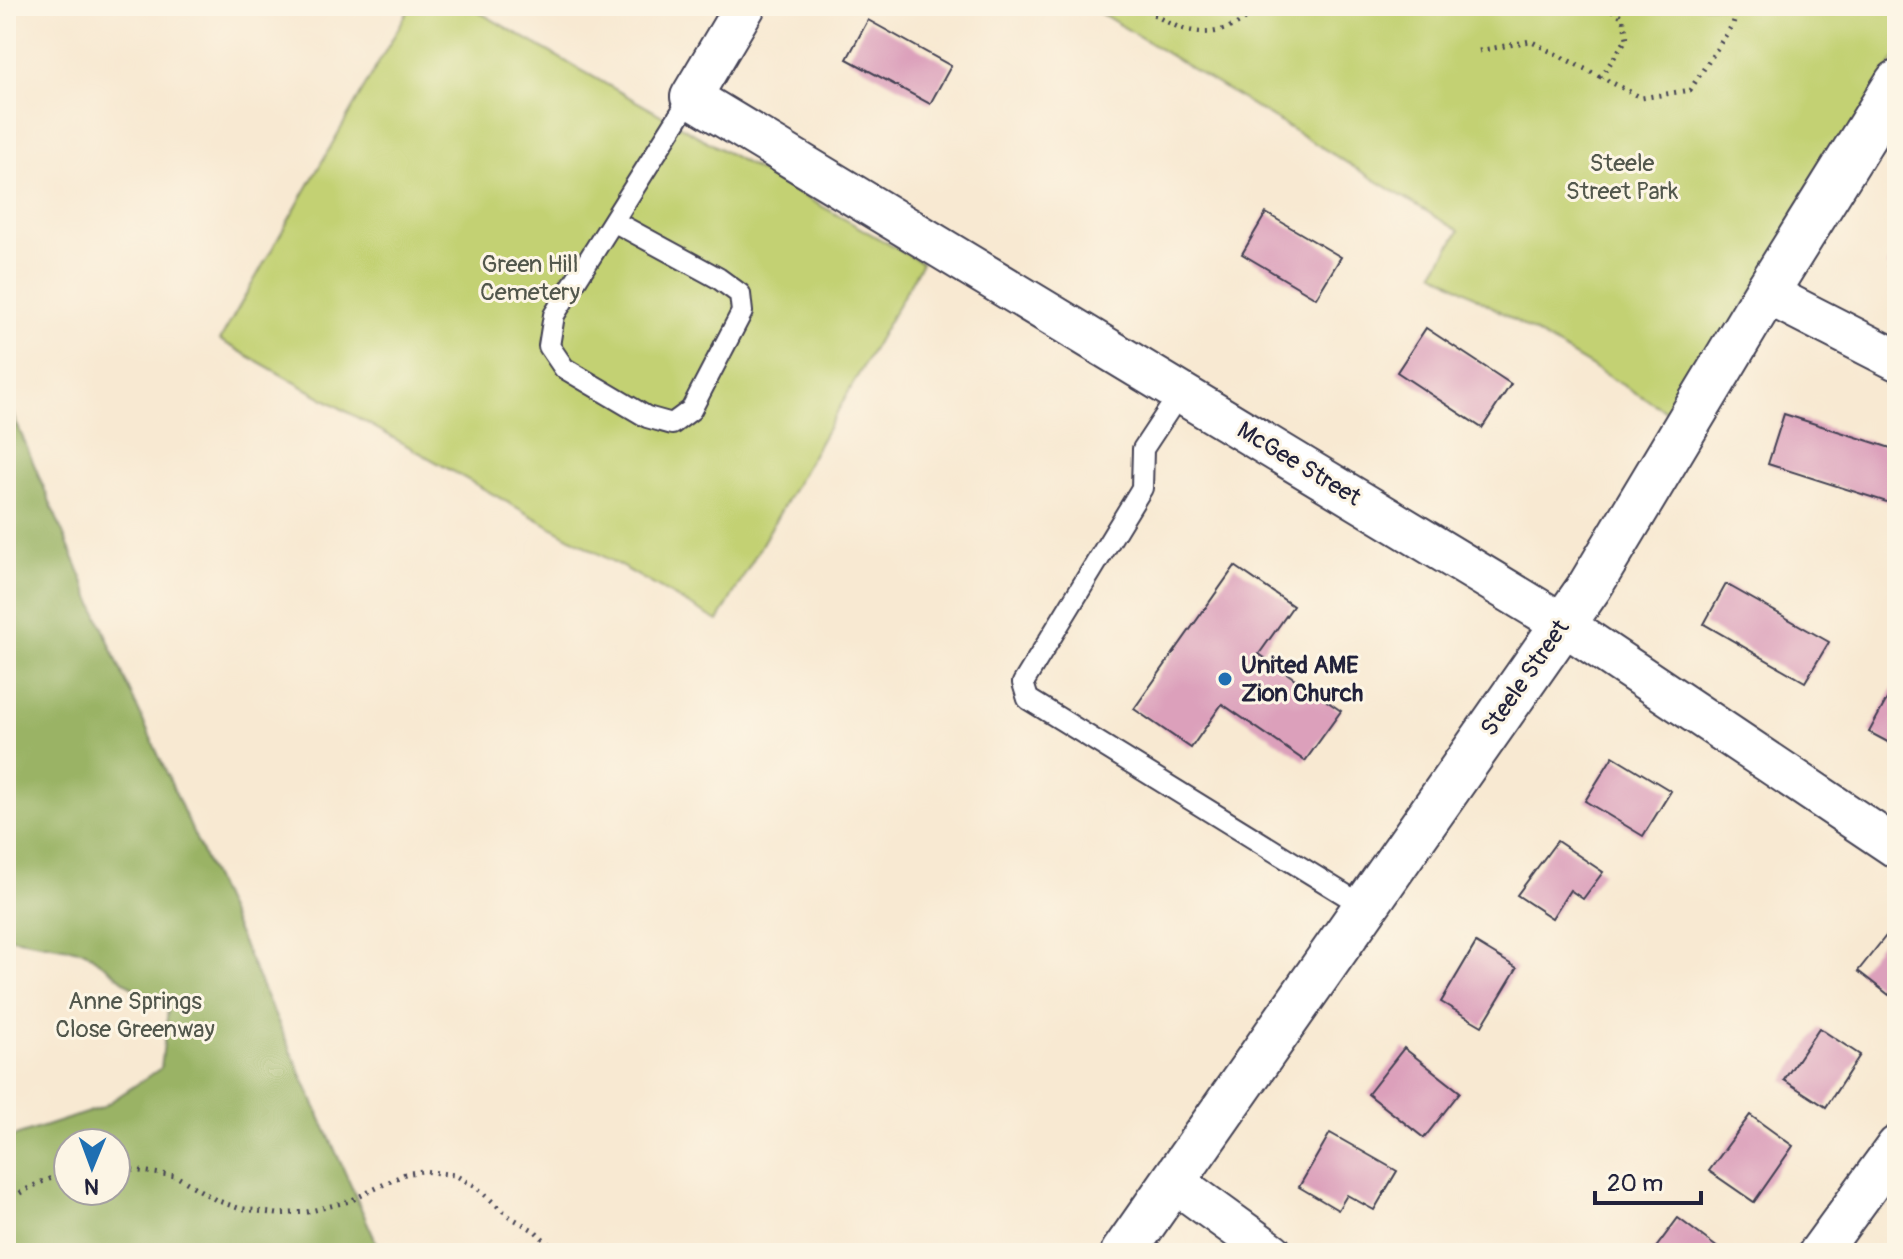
<svg xmlns="http://www.w3.org/2000/svg" width="1903" height="1259" viewBox="0 0 1903 1259" font-family="Pangolin,sans-serif">
<rect width="100%" height="100%" fill="#fcf5e5"/>
<filter id="ink" filterUnits="userSpaceOnUse"><feTurbulence type="fractalNoise" baseFrequency=".0125" numOctaves="2"/><feDisplacementMap in="SourceGraphic" scale="16" xChannelSelector="R" yChannelSelector="G"/><feConvolveMatrix kernelMatrix="1 2 1 2 8 2 1 2 1" color-interpolation-filters="sRGB"/></filter>
<filter id="wash" filterUnits="userSpaceOnUse"><feTurbulence type="fractalNoise" baseFrequency=".006" numOctaves="4" result="noise"/><feDisplacementMap in="SourceGraphic" scale="32" xChannelSelector="R" yChannelSelector="G"/><feGaussianBlur stdDeviation="1.8" result="paint"/><feColorMatrix in="noise" values="0 0 0 0 0 0 0 0 0 0 0 0 0 0 0 0 0 1.4 0 .05"/><feComposite in="paint" operator="in"/></filter>
<g filter="url(#wash)">
<rect width="100%" height="100%" fill="#f8e9d2"/>
<!-- green -->
<path fill="#c3d173" stroke="#727a57" stroke-width="2" d="M411,6H468L922,263L718,621L220,340Z
M1089,6H1162L1172,12L1176,6H1897V55L1676,417L1434,272L1459,231Z"/>
<!-- forest -->
<path fill="#9ab365" stroke="#5e6a50" stroke-width="2" fill-rule="evenodd" d="M6,398L128,687L381,1253H6V1139L101,1108L161,1068L168,1009L154,1004L85,951L6,937ZM68,1143H116V1191H68Z"/>
<g id="blocks">
<!-- building -->
<path fill="#dca0bb" d="M868,20L951,66L930,104L847,59Z
M1266,213L1341,257L1316,298L1242,254Z
M1897,248V272L1887,266Z
M1426,328L1511,384L1482,428L1397,372Z
M1784,414L1897,450V491L1893,504L1768,464Z
M1235,566L1293,606L1259,654L1341,711L1305,761L1222,704L1191,748L1134,709Z
M1726,584L1829,642L1805,682L1704,624Z
M1893,688L1897,691V747L1869,732Z
M1613,756L1671,791L1643,836L1585,801Z
M1557,841L1603,872L1583,899L1570,890L1552,918L1517,895Z
M1897,922V984L1889,995L1858,971Z
M1476,943L1517,968L1482,1026L1441,1002Z
M1819,1028L1860,1055L1826,1107L1784,1080Z
M1404,1048L1460,1092L1424,1138L1368,1094Z
M1750,1115L1793,1146L1754,1202L1709,1171Z
M1330,1133L1397,1171L1374,1210L1347,1195L1338,1210L1299,1187Z
M1678,1218L1722,1251L1720,1253H1652Z"/>
</g>
</g>
<g filter="url(#ink)">
<use href="#blocks" fill-opacity="0" stroke="#424052" stroke-width="2"/>
<g fill="none" stroke-linecap="round" stroke-linejoin="round">
<!-- service casing -->
<g stroke="#424052" stroke-width="24">
<path id="service" d="M613,221L718,278L740,294L742,312L691,410L672,424L647,417L564,368L549,346L554,315L691,97
M1180,393L1143,449L1142,488L1023,683L1028,699L1365,907"/>
</g>
<!-- minor casing -->
<g stroke="#424052" stroke-width="44">
<path id="minor" d="M745,6L691,97L1563,624L1897,848
M1766,293L1897,360
M1173,1181L1272,1253
M1819,1253L1897,1146"/>
</g>
<!-- tertiary casing -->
<g stroke="#424052" stroke-width="48">
<path id="tertiary" d="M1123,1253L1590,586L1766,293L1897,83"/>
</g>
<!-- path -->
<path stroke="#424052" stroke-width="5" stroke-dasharray="2 6" stroke-linecap="butt" d="M1140,6C1168,23 1196,42 1230,27C1242,23 1253,13 1263,6
M1605,6L1623,17L1627,38L1601,77L1642,98L1690,90L1733,24L1738,6
M1479,51L1530,41L1601,77
M116,1172L133,1170L176,1176L216,1200L238,1208L277,1214L307,1212L350,1201L405,1174L422,1171L455,1175L476,1187L510,1217L535,1231L558,1253
M6,1201C24,1191 47,1176 68,1175"/>
<!-- service -->
<use href="#service" stroke="#fff" stroke-width="20"/>
<!-- minor -->
<use href="#minor" stroke="#fff" stroke-width="40"/>
<!-- tertiary -->
<use href="#tertiary" stroke="#fff" stroke-width="44"/>
</g>
</g>
<!-- markers -->
<circle fill="#1f6fb2" stroke="#fcf5e5" stroke-width="3" cx="1225" cy="679" r="8"/>
<g text-anchor="middle" dominant-baseline="central" stroke-width="6" stroke-linejoin="round" paint-order="stroke">
<!-- park labels -->
<g font-size="24" fill="#52574c" stroke="#fcf5e5">
<text x="1622" y="163">Steele<tspan x="1622" dy="28">Street Park</tspan></text>
<text x="530" y="264">Green Hill<tspan x="530" dy="28">Cemetery</tspan></text>
<text x="135" y="1001">Anne Springs<tspan x="135" dy="28">Close Greenway</tspan></text>
</g>
<!-- street labels -->
<g font-size="24" fill="#22223b" stroke="#fcf5e5">
<text transform="translate(1299 464) rotate(31)">McGee Street</text>
<text transform="translate(1525 678) rotate(-55)">Steele Street</text>
</g>
<!-- poi labels -->
<g font-size="24" font-weight="bold" fill="#22223b" stroke="#fcf5e5" text-anchor="start">
<text x="1241" y="665">United AME<tspan x="1241" dy="28">Zion Church</tspan></text>
</g>
</g>
<!-- margin -->
<rect width="1903" height="1259" fill="none" stroke="#fcf5e5" stroke-width="32"/>
<!-- north arrow -->
<g transform="translate(92 1167) rotate(181)"><circle r="38" fill="#fcf5e5" stroke="#a5a1a1" stroke-width="2"/>
<path d="M0-6L14 30L0 20L-14 30Z" fill="#1f6fb2"/>
<text y="-12" font-size="22" font-weight="bold" text-anchor="middle" fill="#22223b">N</text>
</g>
<!-- scale -->
<path d="M1595 1191v12h106v-12" fill="none" stroke="#22223b" stroke-width="4"/>
<text x="1607" y="1191" font-size="24" fill="#22223b" stroke="#fcf5e5" stroke-width="6" paint-order="stroke">20 m</text>
</svg>
